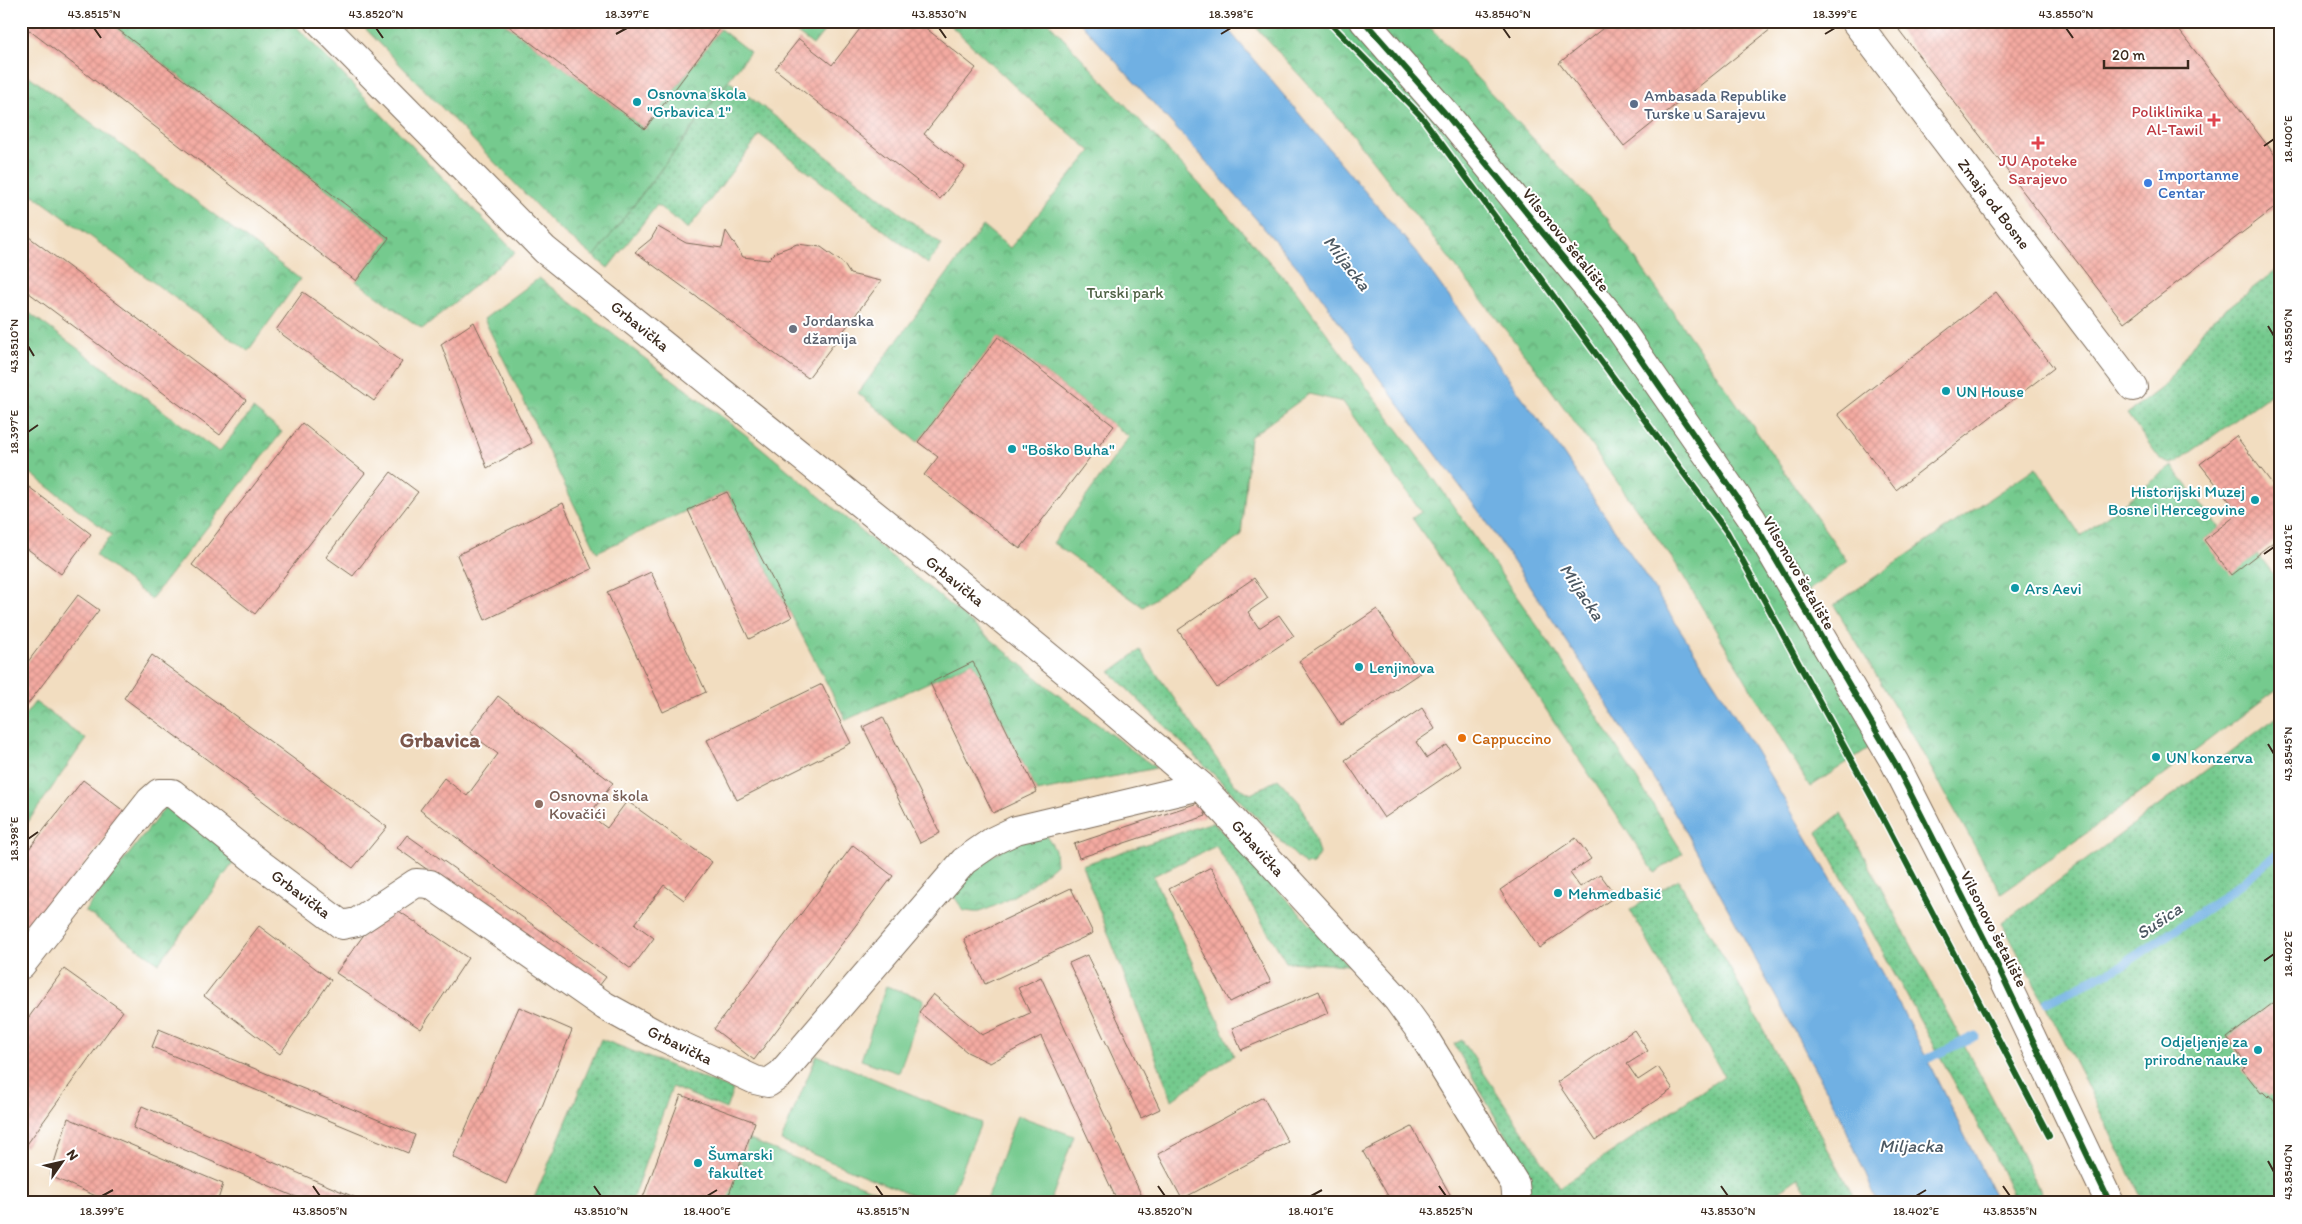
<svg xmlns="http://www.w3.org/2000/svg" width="2302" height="1224" viewBox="0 0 2302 1224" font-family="Itim,sans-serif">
<defs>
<pattern id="grass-dots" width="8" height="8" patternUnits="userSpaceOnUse" patternTransform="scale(1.25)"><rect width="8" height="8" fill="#75ca8e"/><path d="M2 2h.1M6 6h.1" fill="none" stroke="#61a473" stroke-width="1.8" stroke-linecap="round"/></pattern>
<pattern id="park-crowns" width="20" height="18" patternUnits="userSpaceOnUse" patternTransform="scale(1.25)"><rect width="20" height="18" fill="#75ca8e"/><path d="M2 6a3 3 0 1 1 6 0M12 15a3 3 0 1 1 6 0" fill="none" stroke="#61a473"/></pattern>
<pattern id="building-cross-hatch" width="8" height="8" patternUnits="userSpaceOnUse" patternTransform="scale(1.25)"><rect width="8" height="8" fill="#f4aaa1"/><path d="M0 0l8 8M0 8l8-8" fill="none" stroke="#d2928a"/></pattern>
</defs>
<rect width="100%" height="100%" fill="#fff"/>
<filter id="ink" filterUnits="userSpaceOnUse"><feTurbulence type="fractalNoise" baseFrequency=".02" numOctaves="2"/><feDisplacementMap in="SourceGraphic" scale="10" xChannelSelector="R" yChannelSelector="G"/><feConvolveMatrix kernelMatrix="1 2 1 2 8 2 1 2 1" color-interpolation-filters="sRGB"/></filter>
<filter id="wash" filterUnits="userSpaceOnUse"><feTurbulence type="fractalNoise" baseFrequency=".0096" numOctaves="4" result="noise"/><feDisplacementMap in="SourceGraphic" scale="20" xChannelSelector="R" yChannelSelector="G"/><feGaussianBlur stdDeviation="1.12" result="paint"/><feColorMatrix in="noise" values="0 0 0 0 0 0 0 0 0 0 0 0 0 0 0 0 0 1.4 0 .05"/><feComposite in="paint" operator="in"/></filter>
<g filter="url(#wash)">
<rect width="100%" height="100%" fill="#f2ddc0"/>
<!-- grass -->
<path fill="url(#grass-dots)" stroke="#587a56" d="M729,81L942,245L928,264L760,135L688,229L657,205L608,268L594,257Z
M2281,266V387L2177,462L2170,464L2161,460L2127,414L2165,385L2207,324Z
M1140,650L1235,785L1251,794L1278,779L1300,803L1315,839L1319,854L1313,864L1305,865L1110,672Z
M2281,714V1203H2144L2082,1075L2002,923Z
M1841,813L2018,1146L2046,1203H2017L1993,1153L1817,832Z
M1213,822L1349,965L1286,962L1216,846L1153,876L1234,1055L1172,1100L1082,865Z
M1678,879L1731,970L1857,1203H1814L1798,1178L1763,1203H1531L1524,1168L1454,1044L1462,1040L1560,1187L1724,1076L1630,910Z
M601,1039L733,1090L726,1109L672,1087L631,1203H532Z"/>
<!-- park -->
<path fill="url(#park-crowns)" stroke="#587a56" d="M107,21H291L515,252L422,329L356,281L389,237Z
M358,21H502L645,129L720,29L750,52L594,257L556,226Z
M781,21H832L813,45Z
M946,21H1047L1203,188L1295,290L1435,480L1571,674L1683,853L1655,873L1533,690L1412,518L1421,512L1343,402L1309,394L1250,437L1241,536L1143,607L1053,543L1129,437L998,337L918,442L858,393L983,226L1010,248L1091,151L1024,95Z
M1250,21H1424L1607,218L1847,561L1808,591L1887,736L1810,787L1676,564L1537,370L1343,123Z
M21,70L300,279L248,351L21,186Z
M539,278L746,435L1053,691L1156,768L1037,792L973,662L846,720L727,492L597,552L484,319Z
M21,307L219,452L253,409L282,432L151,599L95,555L112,535L21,466Z
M2172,466L2220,528L2204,540L2258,554L2281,584V686L2091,830L2001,893L1918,745L1834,605L2036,467L2081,536Z
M35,702L86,739L21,832V720Z
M167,805L237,858L159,963L85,911Z
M1028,834H1046L1055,850L1056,864C1036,882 1006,904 979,912C975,913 969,911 964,911L953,895L960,876Z
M745,1138L906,1203H721Z"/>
<!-- pitch -->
<path fill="#75ca8e" stroke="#587a56" d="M886,986L924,999L899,1073L861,1060Z
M817,1055L981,1123L948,1203H930L781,1141Z
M1017,1115L1074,1136L1050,1203H985Z"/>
<!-- water -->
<path fill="#6fb0e3" stroke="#556d80" d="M1079,21H1221L1417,253L1560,449L1641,569L1723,696L1830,877L1909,1023L1998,1203H1878L1840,1115L1683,826L1584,667L1486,521L1379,378L1312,284L1212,168Z"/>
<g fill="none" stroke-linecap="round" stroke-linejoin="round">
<!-- stream -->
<path stroke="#6fb0e3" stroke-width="9" d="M2047,1002L2126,963L2221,899L2281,851
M1916,1064L1975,1036"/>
</g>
<g id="blocks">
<!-- building -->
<path fill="url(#building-cross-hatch)" d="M21,21H107L389,238L356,281L21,24Z
M502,21H710L720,29L645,129Z
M866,21H927L923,26L976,68L924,134L965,167L940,199L775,69L799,39L832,65Z
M1612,21H1781L1624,146L1559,63Z
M1911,21H2172L2281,163V203L2124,323L1899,30Z
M658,227L686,243L722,248L726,231L743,257L768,260L776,252L797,244L821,247L843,263L850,274L881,281L808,378L635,252L651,239Z
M21,231L246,400L220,435L21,287Z
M303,292L402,362L374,401L276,330Z
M1996,292L2054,368L1896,490L1838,414Z
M474,322L532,443L487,468L441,344Z
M998,337L1114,426L1020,549L924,475L938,457L918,442Z
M302,423L365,473L255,614L192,565Z
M2236,436L2274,486L2281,481V536L2231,575L2204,540L2239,513L2200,464Z
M391,472L418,492L353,576L326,557Z
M21,481L91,534L61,574L21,544Z
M727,492L792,617L749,639L688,510Z
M563,503L592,569L485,620L457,555Z
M651,572L706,692L663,712L607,592Z
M1254,578L1268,598L1248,612L1259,628L1279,615L1294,636L1217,688L1178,630Z
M78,595L99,610L21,713V671Z
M1377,609L1420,673L1341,725L1299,661Z
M152,655L387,827L353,868L124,698Z
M973,662L1037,792L993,813L930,683Z
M822,684L851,743L737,800L707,740Z
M498,696L613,783L589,815L607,828L627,801L712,862L684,900L664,885L635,924L654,938L631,969L420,810L444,778L467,796L498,754L470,733Z
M1422,708L1435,729L1416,742L1427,758L1447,745L1461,766L1384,818L1345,760Z
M883,717L940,833L920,843L863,727Z
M83,780L125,812L26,940L21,937V859Z
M1201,802L1206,816L1079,858L1074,844Z
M407,835L606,977L596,990L397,848Z
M1576,838L1591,859L1570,873L1580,887L1600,874L1616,896L1539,948L1500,890Z
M853,845L893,876L754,1060L714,1029Z
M1211,867L1271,982L1230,1002L1169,889Z
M1071,888L1093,933L985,984L964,939Z
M387,903L468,958L421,1029L336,973Z
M259,926L331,980L280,1054L204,996Z
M1087,955L1160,1109L1141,1118L1069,963Z
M64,969L123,1011L25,1147L21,1144V1028Z
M1041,977L1145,1203H1118L1041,1036L990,1063L967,1052L919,1012L933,994L982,1035L1030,1013L1018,988Z
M1319,991L1328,1013L1241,1050L1232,1028Z
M2281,997V1109L2270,1095L2268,1097L2263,1092L2261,1093L2242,1069L2245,1067L2241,1063L2244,1061L2227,1038Z
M519,1007L572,1030L543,1104L506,1184L453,1157Z
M159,1029L415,1135L408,1153L152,1047Z
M1634,1030L1648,1051L1627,1064L1638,1080L1658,1067L1673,1089L1596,1140L1557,1082Z
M681,1095L755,1122L726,1203H641Z
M1263,1097L1288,1142L1182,1199L1158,1154Z
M142,1106L368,1203H310L133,1128Z
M68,1118L223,1184L217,1203H112L50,1176Z
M1412,1127L1455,1203H1392L1363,1152Z"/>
</g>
</g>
<g filter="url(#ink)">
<use href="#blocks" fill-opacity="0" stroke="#7b6957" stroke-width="1"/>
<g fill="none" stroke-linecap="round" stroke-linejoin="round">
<!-- minor casing -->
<g stroke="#7b6957" stroke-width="30">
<path id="minor" d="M319,21L545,250L907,541L1073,677L1201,786L1397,999L1421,1032L1515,1184L1517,1203
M1364,21L1450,119L1613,319L1752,519L1895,763L1993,956L2110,1203
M1855,21L2133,387
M21,965L150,801L159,793H172L259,863L342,925L357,922L416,883L430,884L605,1006L654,1033L755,1080L768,1083L781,1074L964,861L993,841L1016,830L1201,786"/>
</g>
<!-- minor -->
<use href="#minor" stroke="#fff" stroke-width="28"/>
<!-- cycleway casing -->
<g stroke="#fff" stroke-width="9">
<path id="cycleway" d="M1328,21L1421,116L1727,532L1882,816L2049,1136
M1364,21L1450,119L1613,319L1752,519L1895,763L1993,956L2110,1203"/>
</g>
<!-- cycleway -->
<use href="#cycleway" stroke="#1b5e20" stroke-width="6"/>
</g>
</g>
<!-- ticks -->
<path fill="none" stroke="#3b2a1e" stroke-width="2" d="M94,28L101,38M376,28L383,38M939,28L946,38M1503,28L1510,38M2066,28L2073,38M616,34L627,28M1221,34L1231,28M1825,34L1835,28M2264,146L2274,139M2268,326L2274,336M28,346L34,356M28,432L38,425M2264,554L2274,547M2268,744L2274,754M28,839L38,832M2264,961L2274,954M2268,1161L2274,1172M313,1186L320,1196M594,1186L601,1196M876,1186L883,1196M1158,1186L1165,1196M1439,1186L1446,1196M1721,1186L1728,1196M2003,1186L2010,1196M102,1196L113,1190M707,1196L717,1190M1311,1196L1322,1190M1916,1196L1926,1190"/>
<!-- markers -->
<g fill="#0f9aa8" stroke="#fff" stroke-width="2">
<circle cx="637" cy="102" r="5"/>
<circle cx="1946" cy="391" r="5"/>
<circle cx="1012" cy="449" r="5"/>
<circle cx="2255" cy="500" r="5"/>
<circle cx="2015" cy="588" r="5"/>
<circle cx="1359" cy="667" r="5"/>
<circle cx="2156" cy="757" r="5"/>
<circle cx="1558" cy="893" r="5"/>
<circle cx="2258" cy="1050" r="5"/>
<circle cx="698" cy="1163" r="5"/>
</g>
<circle fill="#5c6f8a" stroke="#fff" stroke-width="2" cx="1634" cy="104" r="5"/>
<g fill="#e0444e" stroke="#fff" stroke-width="2">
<path d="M2211.5 112.5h5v5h5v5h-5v5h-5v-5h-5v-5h5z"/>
<path d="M2035.5 135.5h5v5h5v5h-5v5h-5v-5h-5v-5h5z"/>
</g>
<circle fill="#3f7fe0" stroke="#fff" stroke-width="2" cx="2148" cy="183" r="5"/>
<circle fill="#6b7280" stroke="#fff" stroke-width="2" cx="793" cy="329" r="5"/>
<circle fill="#e8710a" stroke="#fff" stroke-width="2" cx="1462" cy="738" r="5"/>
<circle fill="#8d6e63" stroke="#fff" stroke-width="2" cx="539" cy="804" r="5"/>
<g text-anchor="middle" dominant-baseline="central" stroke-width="4" stroke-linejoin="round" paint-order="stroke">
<!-- culture labels -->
<g font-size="16" fill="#0d838f" stroke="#fff" text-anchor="start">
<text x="647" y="93">Osnovna škola<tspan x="647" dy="18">"Grbavica 1"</tspan></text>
<text x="1956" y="391">UN House</text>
<text x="1022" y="449">"Boško Buha"</text>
<text x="2245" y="491" text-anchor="end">Historijski Muzej<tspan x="2245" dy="18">Bosne i Hercegovine</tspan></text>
<text x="2025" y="588">Ars Aevi</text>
<text x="1369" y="667">Lenjinova</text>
<text x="2166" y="757">UN konzerva</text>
<text x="1568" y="893">Mehmedbašić</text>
<text x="2248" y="1041" text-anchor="end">Odjeljenje za<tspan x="2248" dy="18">prirodne nauke</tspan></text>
<text x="708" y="1154">Šumarski<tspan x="708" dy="18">fakultet</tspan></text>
</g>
<!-- service labels -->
<g font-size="16" fill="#4e5e75" stroke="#fff" text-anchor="start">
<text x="1644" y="95">Ambasada Republike<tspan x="1644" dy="18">Turske u Sarajevu</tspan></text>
</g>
<!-- health labels -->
<g font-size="16" fill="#be3a42" stroke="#fff" text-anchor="end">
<text x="2203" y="111">Poliklinika<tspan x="2203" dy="18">Al-Tawil</tspan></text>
<text x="2038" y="160" text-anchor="middle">JU Apoteke<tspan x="2038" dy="18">Sarajevo</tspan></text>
</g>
<!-- shop labels -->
<g font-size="16" fill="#366cbe" stroke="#fff" text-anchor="start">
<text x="2158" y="174">Importanne<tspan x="2158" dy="18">Centar</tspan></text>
</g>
<!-- street labels -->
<g font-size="16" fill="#3b2a1e" stroke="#fff">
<text transform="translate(1994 204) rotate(53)">Zmaja od Bosne</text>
<text transform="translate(1566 240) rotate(51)">Vilsonovo šetalište</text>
<text transform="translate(640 326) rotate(39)">Grbavička</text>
<text transform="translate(1799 573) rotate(60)">Vilsonovo šetalište</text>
<text transform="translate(955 581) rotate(39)">Grbavička</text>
<text transform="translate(1258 848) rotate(48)">Grbavička</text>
<text transform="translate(301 894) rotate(37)">Grbavička</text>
<text transform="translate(1994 929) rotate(63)">Vilsonovo šetalište</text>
<text transform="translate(680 1045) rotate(26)">Grbavička</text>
</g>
<!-- park labels -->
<g font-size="16" fill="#4f6245" stroke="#fff">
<text x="1125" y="292">Turski park</text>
</g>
<!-- worship labels -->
<g font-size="16" fill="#5b616d" stroke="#fff" text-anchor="start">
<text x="803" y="320">Jordanska<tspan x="803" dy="18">džamija</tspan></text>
</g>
<!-- food labels -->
<g font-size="16" fill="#c56008" stroke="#fff" text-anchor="start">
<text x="1472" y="738">Cappuccino</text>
</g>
<!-- education labels -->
<g font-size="16" fill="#785e54" stroke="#fff" text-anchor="start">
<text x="549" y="795">Osnovna škola<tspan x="549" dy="18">Kovačići</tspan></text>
</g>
<!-- water labels -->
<g font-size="18" font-style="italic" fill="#4d5963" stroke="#fff">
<text transform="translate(1347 263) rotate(52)">Miljacka</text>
<text transform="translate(1582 592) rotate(56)">Miljacka</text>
<text transform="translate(2159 921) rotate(-34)">Sušica</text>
<text x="1911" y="1146">Miljacka</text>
</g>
<!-- district labels -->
<g font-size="21" font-weight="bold" fill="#7c574c" stroke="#fff">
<text x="440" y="739">Grbavica</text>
</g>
</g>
<!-- margin -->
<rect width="2302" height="1224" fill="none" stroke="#fff" stroke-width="55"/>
<!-- north arrow -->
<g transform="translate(62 1162) rotate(56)" stroke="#ffffff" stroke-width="4" paint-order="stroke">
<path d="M0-4L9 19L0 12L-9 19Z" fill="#3b2a1e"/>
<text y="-8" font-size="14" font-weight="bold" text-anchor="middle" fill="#3b2a1e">N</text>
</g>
<!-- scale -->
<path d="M2104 60v8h84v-8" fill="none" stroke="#3b2a1e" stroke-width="2.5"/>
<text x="2112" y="60" font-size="15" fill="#3b2a1e" stroke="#ffffff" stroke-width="4" paint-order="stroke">20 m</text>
<rect x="28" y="28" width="2246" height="1168" fill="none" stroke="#3b2a1e" stroke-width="2"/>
<g font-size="12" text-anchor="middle" fill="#3b2a1e">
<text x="94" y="18">43.8515°N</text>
<text x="376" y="18">43.8520°N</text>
<text x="627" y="18">18.397°E</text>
<text x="939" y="18">43.8530°N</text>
<text x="1231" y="18">18.398°E</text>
<text x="1503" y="18">43.8540°N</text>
<text x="1835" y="18">18.399°E</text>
<text x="2066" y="18">43.8550°N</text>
<text transform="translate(2288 139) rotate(-90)" y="4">18.400°E</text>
<text transform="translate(2288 336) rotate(-90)" y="4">43.8550°N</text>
<text transform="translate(14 346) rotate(-90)" y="4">43.8510°N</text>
<text transform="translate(14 432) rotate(-90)" y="4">18.397°E</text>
<text transform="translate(2288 547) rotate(-90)" y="4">18.401°E</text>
<text transform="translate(2288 754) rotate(-90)" y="4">43.8545°N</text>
<text transform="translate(14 839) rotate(-90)" y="4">18.398°E</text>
<text transform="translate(2288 954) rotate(-90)" y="4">18.402°E</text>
<text transform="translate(2288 1172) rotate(-90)" y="4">43.8540°N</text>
<text x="102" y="1215">18.399°E</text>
<text x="320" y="1215">43.8505°N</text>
<text x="601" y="1215">43.8510°N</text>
<text x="707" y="1215">18.400°E</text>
<text x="883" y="1215">43.8515°N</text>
<text x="1165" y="1215">43.8520°N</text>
<text x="1311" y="1215">18.401°E</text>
<text x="1446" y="1215">43.8525°N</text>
<text x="1728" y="1215">43.8530°N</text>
<text x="1916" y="1215">18.402°E</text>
<text x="2010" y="1215">43.8535°N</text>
</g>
</svg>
